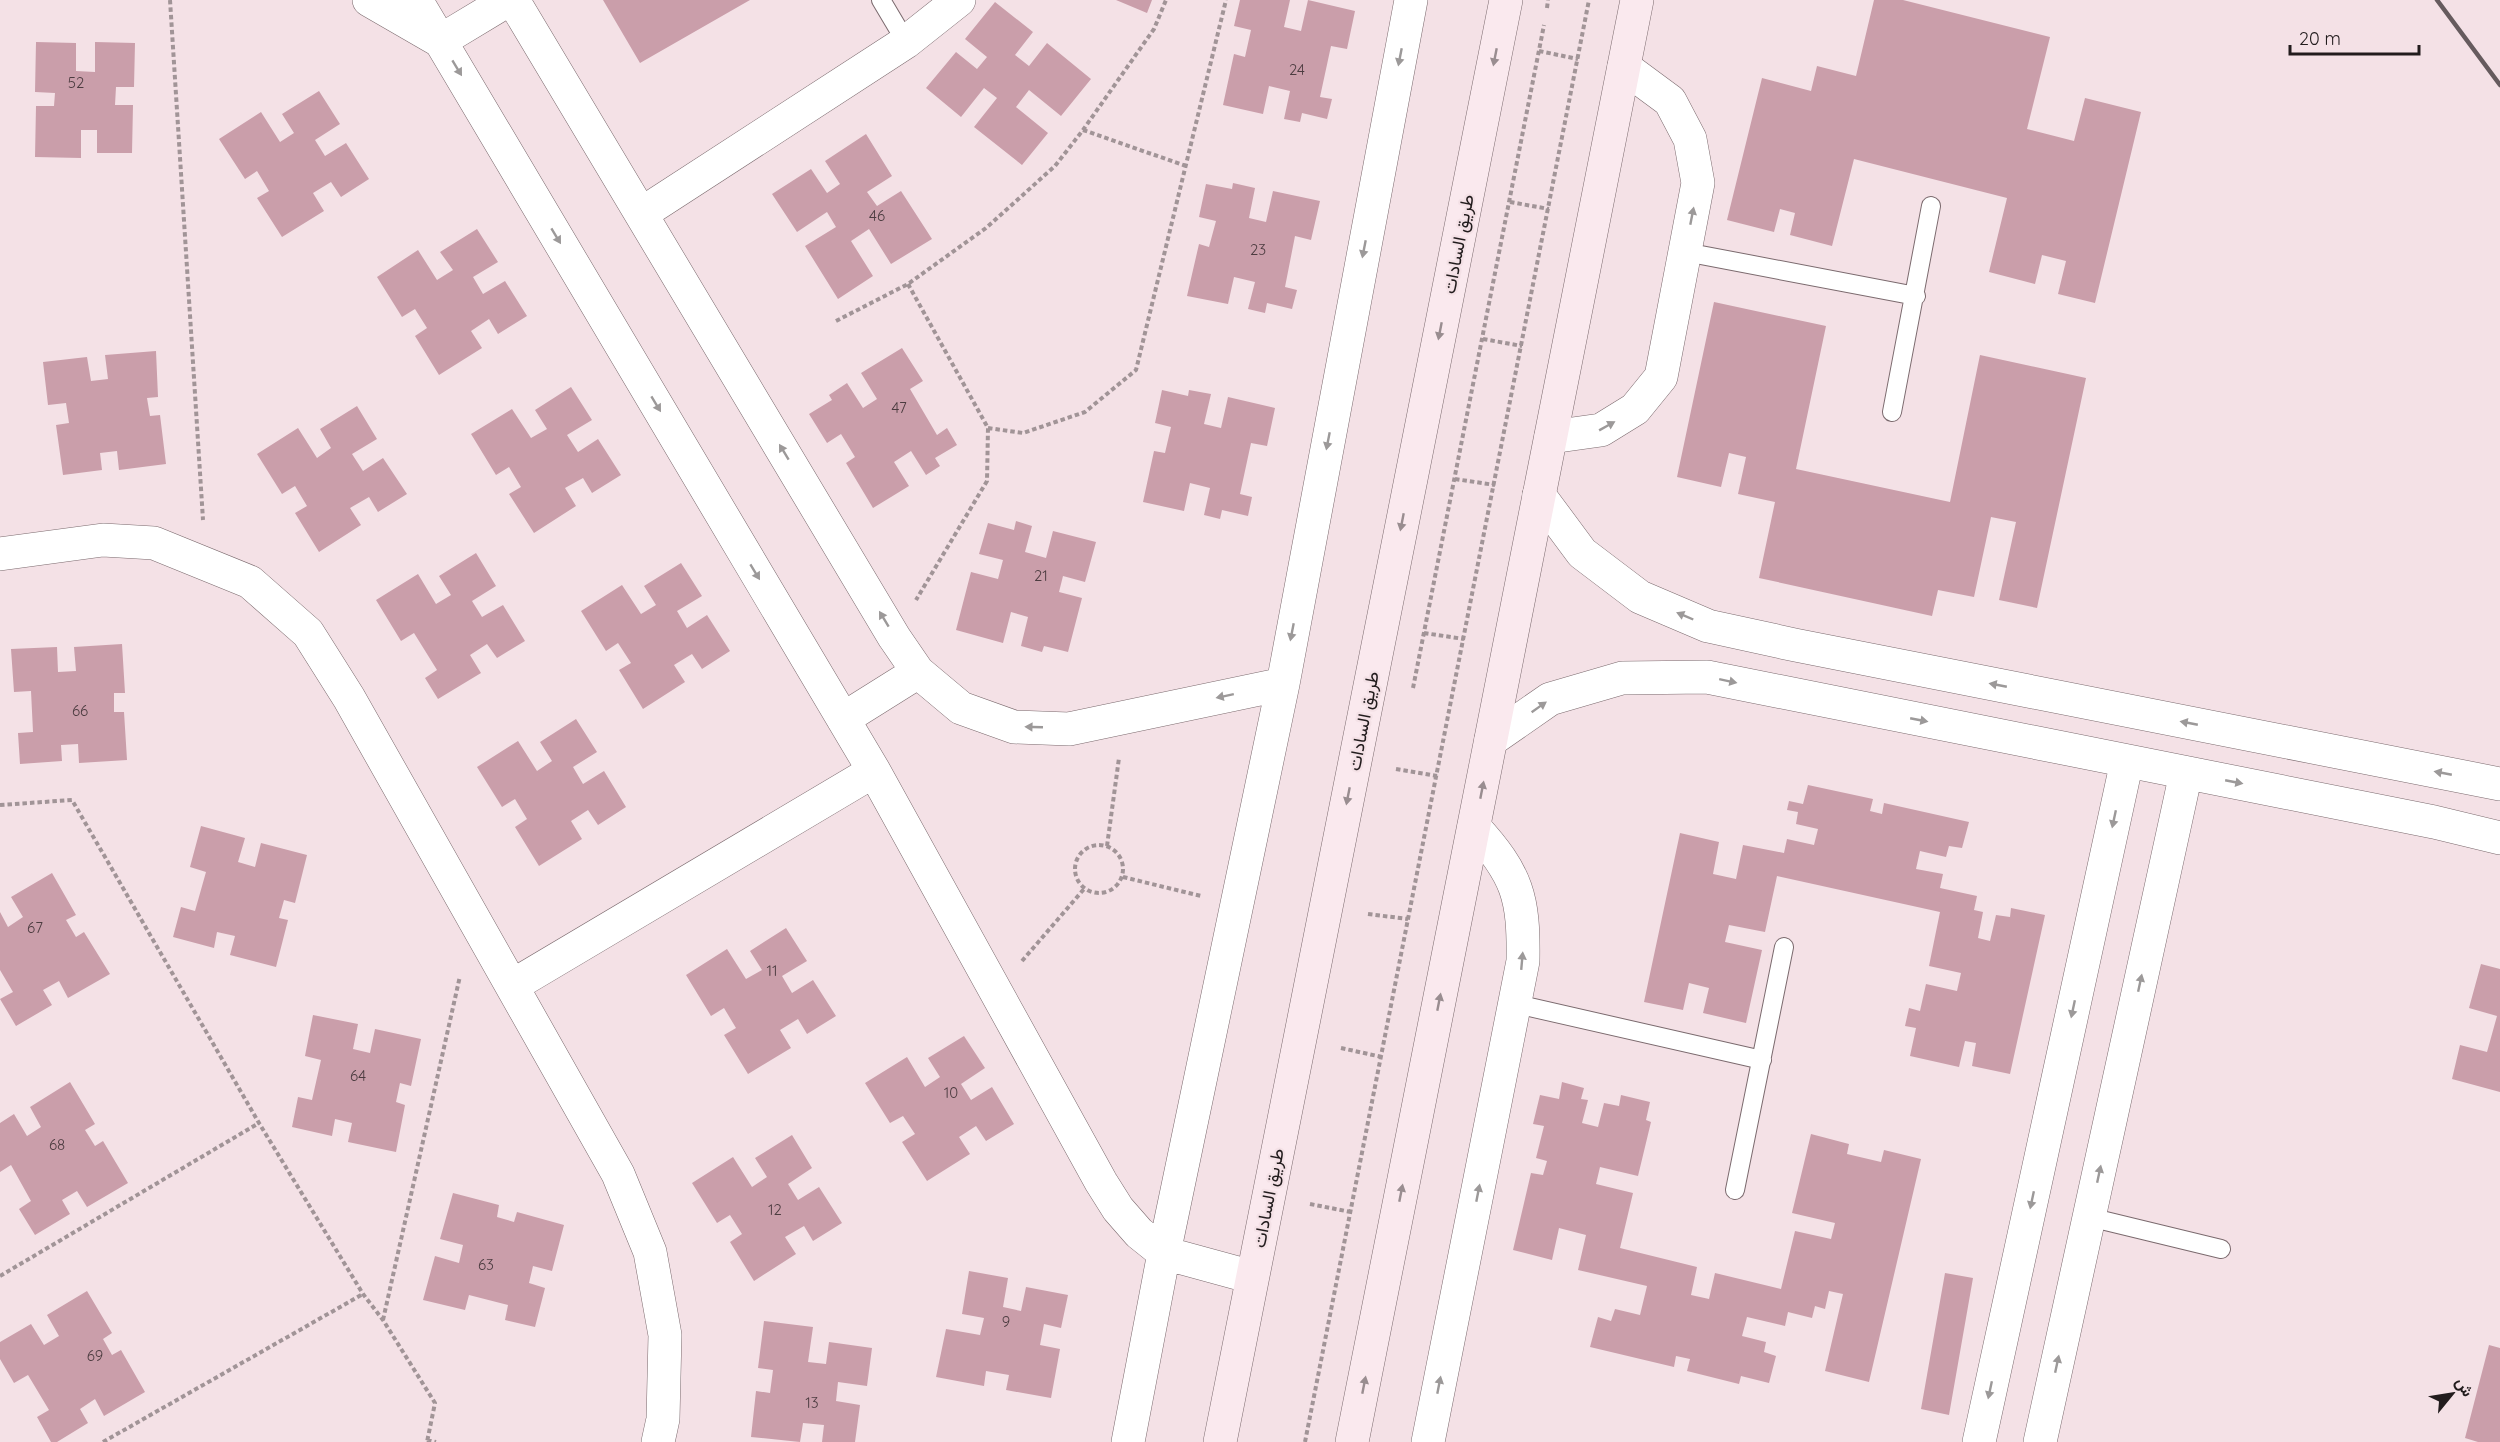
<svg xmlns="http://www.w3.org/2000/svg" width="2500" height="1442" viewBox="0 0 2500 1442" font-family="Quicksand,Vazirmatn,sans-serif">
<rect width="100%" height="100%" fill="#f4e1e6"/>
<!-- building -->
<path fill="#ca9eaa" d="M603,0H750L640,63Z
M1116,0H1152L1147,13Z
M1240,0H1290L1284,27L1301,31L1308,0L1355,11L1347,49L1331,46L1320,97L1332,99L1327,119L1302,113L1300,122L1284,119L1290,91L1269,86L1263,114L1223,105L1234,54L1245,57L1251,30L1234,26Z
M1874,0H1903L2050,37L2027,129L2074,141L2085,98L2141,112L2095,303L2058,294L2066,261L2042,255L2035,284L1989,272L2007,198L1854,159L1832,246L1790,235L1795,213L1780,209L1774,232L1727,220L1762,78L1811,91L1817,66L1856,76Z
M995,2L1033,32L1015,55L1029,66L1047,43L1091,79L1061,116L1029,90L1016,107L1048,133L1022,165L974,127L997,98L984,88L961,117L926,88L956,52L977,69L987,57L965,39Z
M36,42L76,43V71L95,72V42L135,43L134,87H116L115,105H133L132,153H97V130H81V158L35,157L36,106H54L55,93L35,92Z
M319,91L340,124L315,140L325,156L346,143L369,179L341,197L331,182L313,193L324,211L282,237L257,198L269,191L257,171L245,179L219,139L261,112L280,142L294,133L282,114Z
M866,134L892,176L867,192L877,206L901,191L932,239L891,264L869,229L851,241L873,276L838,299L805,246L836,227L827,212L797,232L772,194L811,169L827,193L840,184L825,161Z
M1233,183L1255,188L1249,218L1266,222L1273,191L1320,201L1311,240L1295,236L1285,287L1297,290L1292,309L1267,303L1265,313L1248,309L1255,282L1234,277L1228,304L1187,296L1199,244L1209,247L1216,221L1199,217L1206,184L1232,189Z
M477,229L498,262L473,277L483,294L505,281L527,316L498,334L489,319L471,331L482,348L439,375L415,336L427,328L415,309L402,317L377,277L418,250L437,280L453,270L440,252Z
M1714,302L1826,326L1796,469L1950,502L1980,355L2086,378L2037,608L1999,600L2016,522L1991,517L1974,597L1938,590L1932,616L1759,578L1775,502L1738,494L1746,457L1729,453L1721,487L1677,477Z
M902,348L923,381L910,389L937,435L947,428L957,445L935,458L940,466L926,475L911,451L894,462L909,486L873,508L846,463L855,457L841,434L827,443L809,414L832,400L829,395L847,383L863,408L877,399L861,373Z
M156,351L158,397L147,398L150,416L160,415L166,464L119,470L117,451L100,453L102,470L63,475L56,425L69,423L66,403L48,405L43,362L87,357L91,381L108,379L105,355Z
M571,387L592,420L567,435L578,452L598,439L621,475L592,493L583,478L565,488L576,506L534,533L509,494L521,487L509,467L496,475L471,434L512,409L531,438L547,429L535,410Z
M1162,390L1188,396L1189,390L1211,394L1204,424L1221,428L1228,397L1275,408L1267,446L1251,443L1240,494L1252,497L1248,516L1222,510L1220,519L1204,515L1210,488L1190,483L1184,511L1143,502L1154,451L1165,453L1171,427L1155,423Z
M357,406L377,439L352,454L363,471L383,458L407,494L378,512L369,497L350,508L361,525L319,552L295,513L307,506L295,486L282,494L257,454L298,428L317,458L331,448L320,429Z
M1016,521L1032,526L1025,552L1046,558L1053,531L1096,542L1085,582L1063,576L1059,592L1082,598L1068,652L1044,646L1042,652L1021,646L1028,617L1011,612L1003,643L956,630L971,572L998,579L1003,560L979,554L988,523L1014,530Z
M476,553L496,586L472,601L482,617L503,605L525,641L497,658L487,644L470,655L481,673L438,699L425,678L437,670L414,633L401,641L376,600L418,574L436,604L451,595L439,576Z
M681,563L702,596L677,611L687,628L707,615L730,651L702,669L692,654L674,665L685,682L643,709L619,670L631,663L618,643L606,651L581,611L622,585L641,614L656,605L644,586Z
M122,644L125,693H114V712H124L127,760L79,763L78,744L61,745L62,761L20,764L18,733L33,732L31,691L14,692L11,649L57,647L58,672L76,671L74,647Z
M576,719L597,752L573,767L583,784L604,771L626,807L598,825L588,810L571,821L582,839L539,866L515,827L527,819L515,799L502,807L477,767L518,741L537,771L552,761L540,742Z
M1808,785L1873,799L1870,811L1882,814L1884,803L1969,822L1962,848L1949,846L1946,857L1920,851L1916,869L1943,874L1940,888L1977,896L1974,910L1983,912L1978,938L1990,941L1996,915L2010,917L2011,908L2045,915L2010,1074L1972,1066L1976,1043L1965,1041L1959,1067L1910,1056L1916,1028L1905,1026L1909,1008L1920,1011L1926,984L1957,991L1961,973L1929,966L1940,912L1777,876L1765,932L1729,925L1725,942L1762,950L1746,1023L1703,1013L1709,988L1689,983L1683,1010L1644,1002L1680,833L1719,842L1713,874L1736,879L1743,845L1784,853L1787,839L1814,845L1818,829L1796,824L1798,812L1787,810L1789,801L1803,804Z
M201,826L245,838L238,862L255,867L261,843L307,855L295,903L284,900L279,918L288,920L276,967L230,955L235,936L217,932L214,948L173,937L181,907L195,911L206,872L190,867Z
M52,873L76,915L66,920L76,937L84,932L110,974L68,998L59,981L43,990L52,1005L16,1026L0,999L13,992L0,970V912L8,927L23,917L11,897Z
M786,928L807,961L782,976L792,993L813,980L836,1016L807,1034L798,1019L780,1030L791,1048L748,1074L724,1035L736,1028L724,1008L711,1016L686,975L727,949L746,979L762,970L750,951Z
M2481,964L2500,969V1092L2452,1079L2460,1045L2487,1052L2497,1016L2469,1008Z
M313,1015L358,1024L353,1049L370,1053L375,1029L421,1039L411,1086L400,1083L396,1102L405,1105L396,1152L348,1142L352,1123L335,1119L332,1136L292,1127L298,1097L312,1100L321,1060L305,1056Z
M964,1036L985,1068L961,1084L971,1100L992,1087L1014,1124L986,1141L976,1126L959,1137L970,1154L927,1181L902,1142L915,1134L903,1116L890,1123L865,1083L907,1057L925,1087L940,1077L928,1058Z
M70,1082L95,1124L85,1130L95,1146L103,1141L128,1183L87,1207L77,1191L62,1200L70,1214L35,1235L19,1209L31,1201L11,1165L0,1172V1123L14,1114L27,1136L41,1127L30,1107Z
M1562,1082L1584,1088L1581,1099L1588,1100L1582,1123L1598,1127L1604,1103L1619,1106L1621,1095L1650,1102L1646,1120L1651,1122L1638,1176L1600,1167L1596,1184L1633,1193L1620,1248L1697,1267L1691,1295L1709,1299L1715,1273L1781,1289L1795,1231L1831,1239L1835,1223L1792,1213L1811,1134L1849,1144L1847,1154L1881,1162L1884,1150L1921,1159L1869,1382L1825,1371L1843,1294L1829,1291L1825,1309L1815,1306L1812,1318L1788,1312L1785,1326L1747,1317L1742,1336L1766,1342L1764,1352L1776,1356L1769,1383L1741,1376L1739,1384L1687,1371L1690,1359L1676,1356L1674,1367L1590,1347L1598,1317L1611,1321L1615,1309L1640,1315L1647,1286L1578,1270L1586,1235L1559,1228L1552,1260L1513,1250L1531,1173L1543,1175L1547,1161L1536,1158L1544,1126L1533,1124L1540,1095L1559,1099Z
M792,1135L812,1168L788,1184L798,1200L819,1187L842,1223L813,1241L804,1226L785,1237L796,1254L754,1281L730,1242L742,1234L730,1215L717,1223L692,1183L733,1157L752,1187L767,1177L755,1158Z
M453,1193L499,1205L497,1217L514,1222L517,1212L564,1225L552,1271L533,1266L529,1283L545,1288L535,1327L505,1320L508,1305L469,1295L465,1310L423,1300L435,1256L459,1263L463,1245L440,1239Z
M969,1271L1008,1278L1003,1307L1021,1311L1026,1287L1068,1295L1061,1328L1044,1324L1040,1345L1060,1349L1051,1398L1006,1390L1009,1375L986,1371L984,1386L936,1377L946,1329L980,1335L984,1318L962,1314Z
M1945,1273L1973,1278L1949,1415L1921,1409Z
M87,1291L112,1333L103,1339L112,1355L121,1350L145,1392L104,1416L95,1399L80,1409L88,1423L57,1442H51L37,1417L49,1410L28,1375L14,1383L0,1359V1342L31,1324L44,1345L59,1336L47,1315Z
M764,1321L813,1327L808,1362L826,1364L829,1342L872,1348L867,1386L838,1382L836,1401L860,1405L855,1442H822L824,1425L803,1423L800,1442L751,1437L756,1391L770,1393L773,1370L758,1368Z
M2489,1345L2500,1348V1442H2478L2465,1438Z"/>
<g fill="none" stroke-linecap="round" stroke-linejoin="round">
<!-- service casing -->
<g stroke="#7b6a6e" stroke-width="20">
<path id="service" d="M881,0L906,42
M1685,252L1916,296
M1892,412L1931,206
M1516,1004L1762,1060
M1735,1190L1784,947
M2089,1217L2221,1249"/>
</g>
<!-- minor casing -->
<g stroke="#7b6a6e" stroke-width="34">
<path id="minor" d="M369,0L440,41L508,0
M416,0L874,771L1101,1182L1118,1209L1139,1233L1164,1253L1252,1277
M513,0L894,637L918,672L961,708L1014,727L1069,729L1283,684
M641,214L906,42L959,0
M1551,437L1601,430L1635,409L1661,377L1698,183L1690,139L1670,101L1624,67
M1539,495L1582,553L1640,597L1708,626L1795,645L2500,784
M0,554L103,540L154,543L250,582L308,633L349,698L618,1174L650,1252L665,1335L663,1419L658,1442
M843,719L918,672
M1491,740L1550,699L1622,678L1707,677L2434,822L2500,838
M512,986L874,771
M1128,1442L1164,1253L1283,684L1411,0
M1979,1442L2127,761
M2040,1442L2186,773"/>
</g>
<!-- tertiary casing -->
<g stroke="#7b6a6e" stroke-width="34">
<path id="tertiary" d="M1428,1442L1523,961C1524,898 1518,875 1474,827"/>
</g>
<!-- secondary casing -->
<g stroke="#7b6a6e" stroke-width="34">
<path id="secondary" d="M1220,1442L1506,0
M1352,1442L1637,0"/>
</g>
<!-- path -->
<path stroke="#a19497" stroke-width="4" stroke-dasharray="4.5 3" stroke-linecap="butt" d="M170,0L203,520
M1547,8L1548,0
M1539,51L1578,59
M1083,130L1186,166
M1510,202L1549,209
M908,284L988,428L987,481L916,600
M836,321L908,284L986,228L1055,166L1083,130L1154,29L1166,0
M1483,339L1522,346
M988,428L1023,433L1085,412L1136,370L1226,0
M1455,479L1495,485
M1424,633L1464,639
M1413,688L1544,25
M1396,769L1437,776
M0,805L72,800L259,1123L363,1294L383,1320L435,1403L427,1442
M1075 869a24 24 0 1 1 48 0a24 24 0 1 1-48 0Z
M1107,846L1119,758
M1123,877L1201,896
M1368,914L1408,919
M1022,961L1084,889
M1341,1048L1382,1057
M1310,1204L1351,1212
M0,1276L259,1123
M383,1320L460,976
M427,1440L436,1442
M103,1442L363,1294
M1305,1442L1589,0"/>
<!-- service -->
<use href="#service" stroke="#fff" stroke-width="18"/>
<!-- minor -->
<use href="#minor" stroke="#fff" stroke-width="33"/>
<!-- tertiary -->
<use href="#tertiary" stroke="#fff" stroke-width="33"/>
<!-- secondary -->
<use href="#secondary" stroke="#fae9ee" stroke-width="33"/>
<!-- rail -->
<path stroke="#665b5e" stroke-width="4.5" d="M2437,0L2500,85"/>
</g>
<!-- one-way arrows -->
<defs><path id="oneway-solid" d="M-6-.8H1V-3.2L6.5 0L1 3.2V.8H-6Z" transform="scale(1.5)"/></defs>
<g fill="#9c9999">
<use href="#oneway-solid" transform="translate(1400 57) rotate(101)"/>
<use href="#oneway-solid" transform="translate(457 68) rotate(59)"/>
<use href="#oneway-solid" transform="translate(1692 216) rotate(-79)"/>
<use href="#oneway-solid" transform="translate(556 236) rotate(59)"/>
<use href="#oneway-solid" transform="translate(1364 249) rotate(101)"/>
<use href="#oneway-solid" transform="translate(656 404) rotate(59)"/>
<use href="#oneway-solid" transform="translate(1607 426) rotate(-29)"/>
<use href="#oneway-solid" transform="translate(1328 441) rotate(101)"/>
<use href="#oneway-solid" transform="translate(784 452) rotate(-121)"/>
<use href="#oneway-solid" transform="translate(755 572) rotate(59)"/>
<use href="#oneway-solid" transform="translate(1685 616) rotate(-157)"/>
<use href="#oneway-solid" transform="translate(884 619) rotate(-121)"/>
<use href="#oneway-solid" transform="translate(1292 632) rotate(101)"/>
<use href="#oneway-solid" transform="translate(1728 681) rotate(12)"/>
<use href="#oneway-solid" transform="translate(1998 685) rotate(-169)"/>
<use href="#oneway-solid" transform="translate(1225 696) rotate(168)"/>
<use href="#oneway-solid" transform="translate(1539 707) rotate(-35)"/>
<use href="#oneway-solid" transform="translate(1919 720) rotate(11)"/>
<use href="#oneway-solid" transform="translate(2189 723) rotate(-169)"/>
<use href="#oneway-solid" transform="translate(1034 727) rotate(-178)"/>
<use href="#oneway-solid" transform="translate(2443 773) rotate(-169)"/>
<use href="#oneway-solid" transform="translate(2234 782) rotate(11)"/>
<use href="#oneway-solid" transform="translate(2114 819) rotate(102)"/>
<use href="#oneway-solid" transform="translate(1522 961) rotate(-85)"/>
<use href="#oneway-solid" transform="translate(2140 983) rotate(-78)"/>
<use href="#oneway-solid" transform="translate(2073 1009) rotate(102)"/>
<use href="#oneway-solid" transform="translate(2099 1174) rotate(-78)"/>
<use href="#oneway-solid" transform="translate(1478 1193) rotate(-79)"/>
<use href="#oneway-solid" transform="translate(2032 1200) rotate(102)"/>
<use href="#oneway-solid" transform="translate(2057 1364) rotate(-78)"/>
<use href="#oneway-solid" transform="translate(1439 1385) rotate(-79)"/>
<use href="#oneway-solid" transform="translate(1990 1390) rotate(102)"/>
</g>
<g fill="#998d90">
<use href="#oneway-solid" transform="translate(1495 57) rotate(101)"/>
<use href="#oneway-solid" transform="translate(1440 331) rotate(101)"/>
<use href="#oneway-solid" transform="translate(1402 522) rotate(101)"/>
<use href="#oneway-solid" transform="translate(1482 790) rotate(-79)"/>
<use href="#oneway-solid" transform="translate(1348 796) rotate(101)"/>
<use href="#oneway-solid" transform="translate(1439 1002) rotate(-79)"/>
<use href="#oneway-solid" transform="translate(1401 1193) rotate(-79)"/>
<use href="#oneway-solid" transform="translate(1364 1385) rotate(-79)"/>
</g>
<g text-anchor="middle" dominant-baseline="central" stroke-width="4.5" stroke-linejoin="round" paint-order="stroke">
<!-- number labels -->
<g font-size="15" fill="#4c3c40">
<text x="1297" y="69">24</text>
<text x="76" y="82">52</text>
<text x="877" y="215">46</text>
<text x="1258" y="249">23</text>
<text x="899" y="407">47</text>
<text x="1041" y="575">21</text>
<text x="80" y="710">66</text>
<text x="35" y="927">67</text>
<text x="772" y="970">11</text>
<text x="358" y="1075">64</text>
<text x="951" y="1092">10</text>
<text x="57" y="1144">68</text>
<text x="775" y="1209">12</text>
<text x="486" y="1264">63</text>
<text x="1006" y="1321">9</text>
<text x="95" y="1355">69</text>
<text x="812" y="1402">13</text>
</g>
<!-- street labels -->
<g font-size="18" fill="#221c1d" stroke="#f4e1e6">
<text transform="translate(1458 244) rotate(-79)">طريق السادات</text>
<text transform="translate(1363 721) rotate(-79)">طريق السادات</text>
<text transform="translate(1268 1198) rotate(-79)">طريق السادات</text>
</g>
</g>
<!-- north arrow -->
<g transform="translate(2452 1394) rotate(60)" stroke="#f4e1e6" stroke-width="4.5" paint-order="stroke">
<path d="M0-4.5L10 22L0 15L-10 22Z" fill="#221c1d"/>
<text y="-9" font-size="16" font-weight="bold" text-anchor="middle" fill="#221c1d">ش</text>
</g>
<!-- scale -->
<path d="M2290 45v9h129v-9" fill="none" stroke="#221c1d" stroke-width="3"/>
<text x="2299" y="45" font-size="18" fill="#221c1d" stroke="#f4e1e6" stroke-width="4.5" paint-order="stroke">20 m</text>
</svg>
